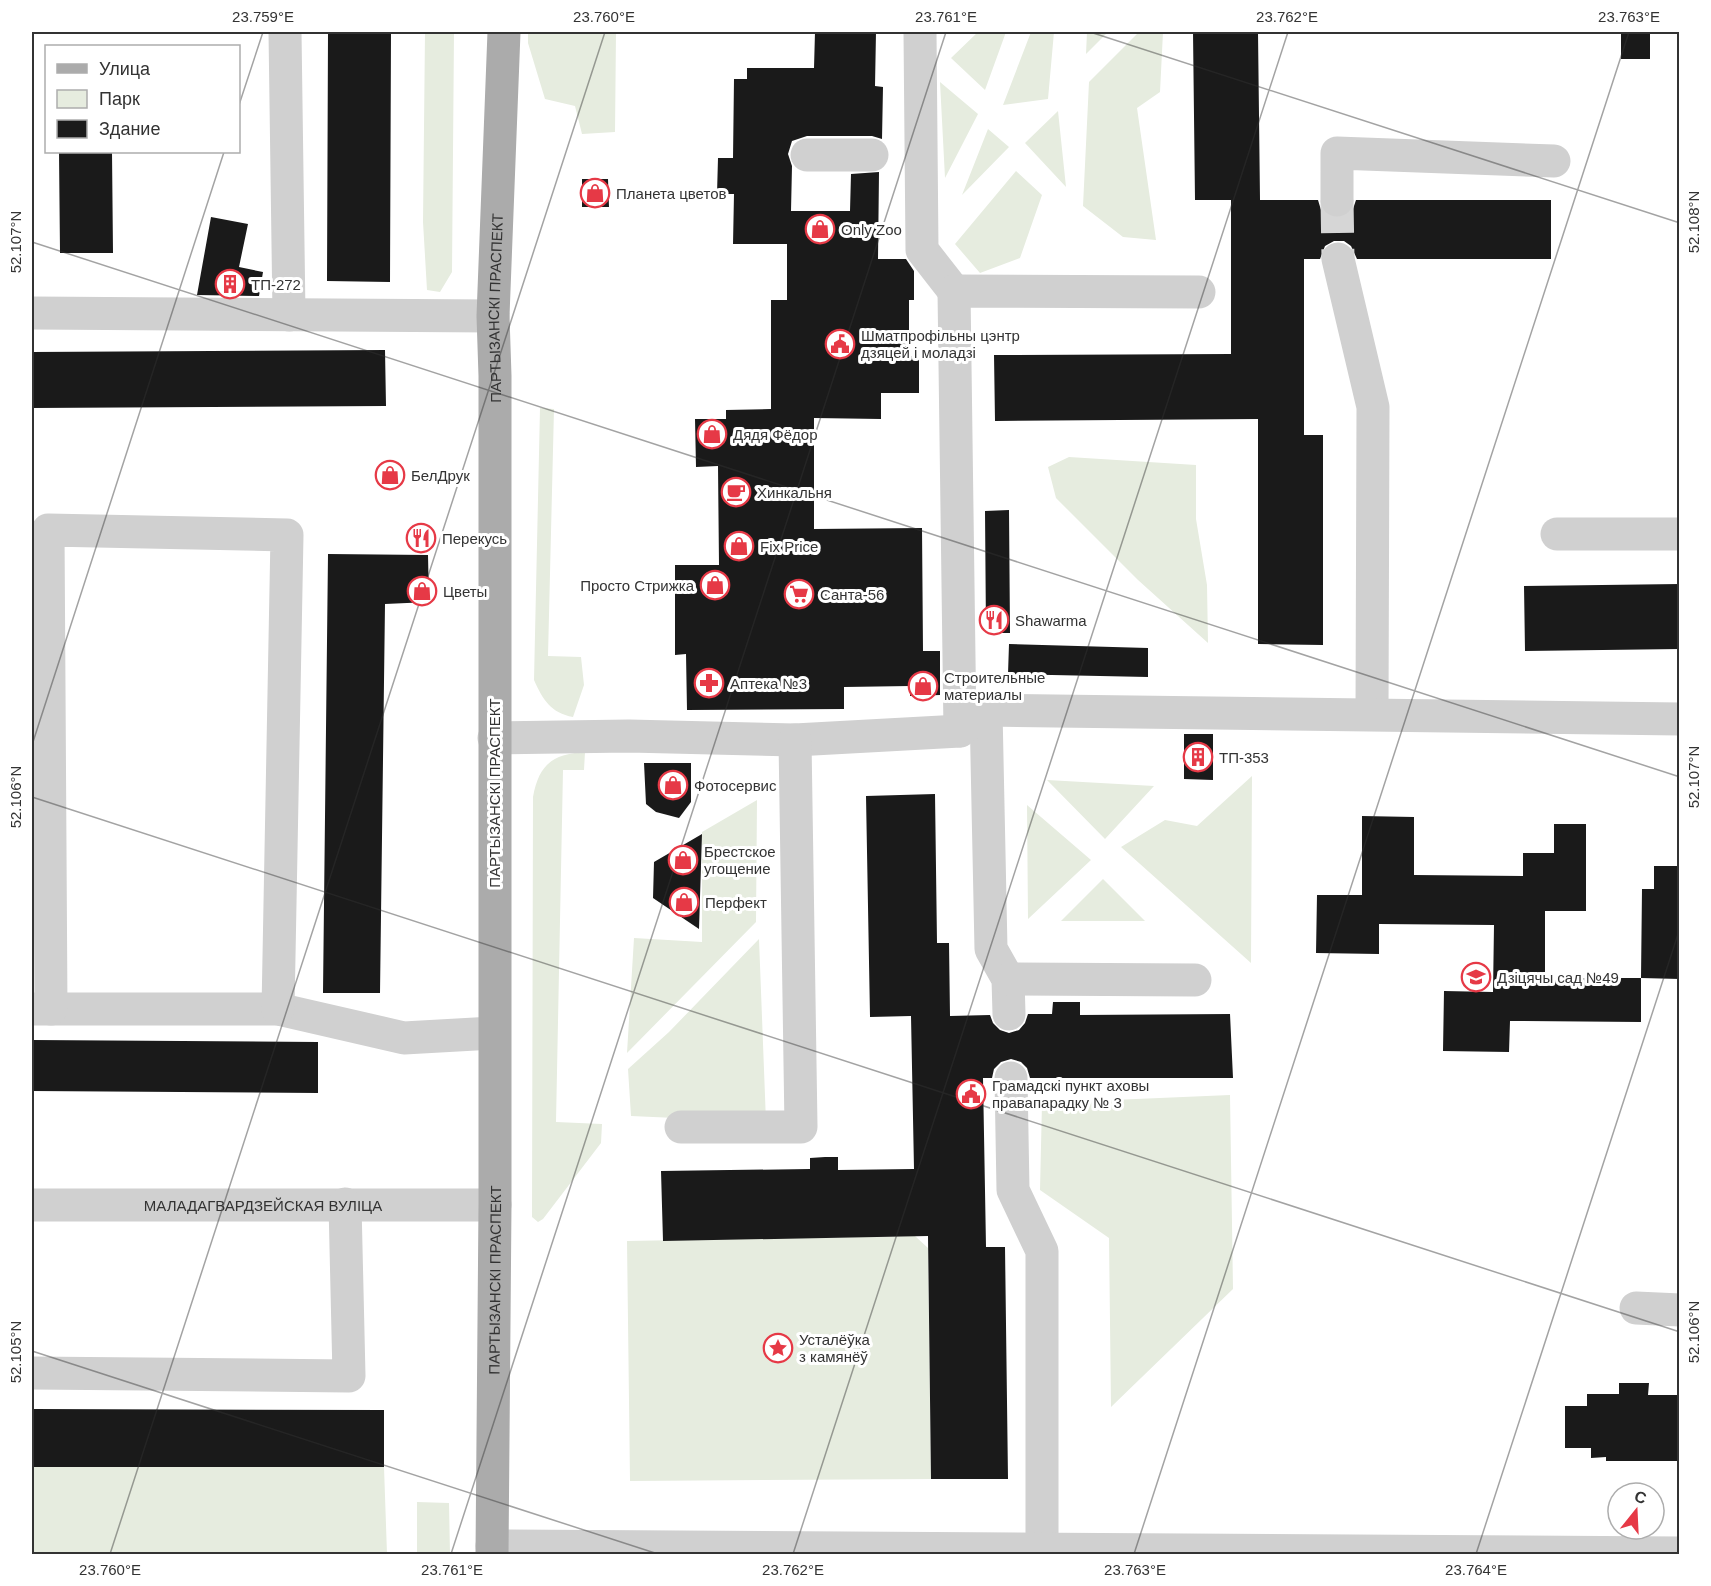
<svg xmlns="http://www.w3.org/2000/svg" width="1711" height="1586" viewBox="0 0 1711 1586" font-family="Arial,sans-serif">
<rect width="100%" height="100%" fill="#fff"/>
<!-- green -->
<path fill="#e6ecdf" d="M425,32H454L452,272L440,292L427,290L423,222Z
M528,32H616L615,132L582,134L575,106L545,99L528,43Z
M978,32H1006L985,90L951,58Z
M1031,32H1054L1048,99L1003,105Z
M1087,32H1108L1086,54Z
M1139,32H1163L1160,92L1137,108L1156,240L1123,237L1083,206L1089,82Z
M940,82L978,114L945,178Z
M1058,111L1066,187L1025,143Z
M988,129L1009,147L962,195Z
M1016,171L1042,195L1020,258L980,273L955,244Z
M540,408L554,409L548,656L581,657L584,685L573,717C551,713 543,700 534,680Z
M1069,457L1196,465V519L1207,585L1208,643L1138,580L1056,498L1048,467Z
M585,752L584,770H563L556,1122L602,1124L601,1143L543,1219L538,1222L532,1217L533,797C539,764 553,754 585,752Z
M1252,776L1251,963L1121,847L1165,820L1197,826Z
M1047,780L1154,786L1105,839Z
M757,800L756,922L627,1053L634,938L702,942V832Z
M1027,805L1091,860L1028,919Z
M1103,879L1145,921H1061Z
M759,939L766,1122L631,1116L628,1069L669,1032Z
M1230,1095L1233,1289L1111,1407L1109,1238L1040,1190L1042,1103Z
M915,1236L928,1248L931,1479L630,1481L627,1241Z
M32,1467H384L387,1554H32Z
M417,1502L449,1503L450,1554H417Z"/>
<!-- building -->
<path fill="#1a1a1a" d="M328,32H391L390,282L327,281Z
M815,32H876L875,86L883,87L882,139L872,136H807L792,141L788,154L792,166L791,211H850L851,174L879,172L878,259H906L914,271V300H909V356H919V393H881V419L814,418V529L922,528L923,651H940V695L910,696V686L844,687V709L687,710L686,654L675,655V565H719L718,466L696,467L695,419H726V410L771,409V300H787V244H733L734,194H717L718,158H733L734,79H747V68H814Z
M1193,32H1258L1260,200H1318L1321,210L1327,216L1336,219L1347,216L1353,209L1356,200H1551V259H1357L1351,246L1344,241H1334L1325,246L1320,259H1304V435H1323V645L1258,644V419L995,421L994,355L1231,354V200H1195Z
M1621,32H1650V59H1621Z
M59,152H112L113,253H60Z
M582,179H608L609,207H582Z
M211,217L248,224L239,267L263,272L259,296L197,295Z
M385,350L386,406L32,408V352Z
M1009,510L1010,633H986L985,511Z
M328,554L428,555L429,602L385,604L380,993H323Z
M1680,584V649L1525,651L1524,586Z
M1009,644L1148,648V677L1008,674Z
M1184,734H1213V780L1184,779Z
M644,763H691V802L679,818L656,812L646,804Z
M935,794L937,943H949L950,1016L990,1015L993,1023L1000,1030L1009,1033L1019,1030L1025,1023L1028,1014H1052L1053,1002H1080V1015L1230,1014L1233,1078H1030L1027,1068L1021,1062L1011,1059L1001,1062L994,1069L992,1078H983L986,1247H1005L1008,1479H931L928,1236L663,1241L661,1171L810,1169V1158L825,1157H838V1170L914,1169L911,1016L870,1017L866,796Z
M1362,816L1414,817V875L1523,876V853H1554V824H1586V911H1545V978H1641V1022L1510,1021L1509,1052L1443,1051L1444,991L1493,992L1494,925L1379,924V954L1316,953L1317,895H1362Z
M702,834L699,929L653,898L654,862Z
M1654,866H1680V979L1641,978L1642,889H1654Z
M32,1040L318,1042V1093L32,1091Z
M1619,1383H1649L1648,1395H1680V1461H1606V1457L1591,1458V1448H1565V1406H1587V1394H1619Z
M32,1409L384,1410V1467H32Z"/>
<g fill="none" stroke-linecap="round" stroke-linejoin="round">
<!-- minor-tunnel -->
<path stroke="#d6d6d6" stroke-width="33" stroke-dasharray="33 16" stroke-linecap="butt" d="M1337,200L1338,259"/>
<!-- minor -->
<g stroke="#d0d0d0" stroke-width="33">
<path d="M285,32L289,315"/>
<path d="M920,32L922,250L954,291"/>
<path d="M807,155H872"/>
<path d="M1337,200V153L1554,161"/>
<path d="M1338,259L1373,407L1372,714"/>
<path d="M32,313L493,316"/>
<path d="M1557,534H1680"/>
<path d="M986,710L991,949L1008,979L1009,1014"/>
<path d="M960,731L954,291L1199,292"/>
<path d="M494,738L629,736L795,740L960,731L986,710L1680,719"/>
<path d="M1008,979L1195,980"/>
<path d="M32,1009H278L404,1038L493,1033"/>
<path d="M51,1009L48,530L287,535L278,1009"/>
<path d="M1011,1078L1013,1190L1042,1251V1550"/>
<path d="M681,1127H801L795,740"/>
<path id="s1" d="M32,1205H495"/>
<path d="M1636,1308L1680,1310"/>
<path d="M32,1373L349,1376L345,1204"/>
<path d="M492,1546L1680,1553"/>
</g>
<!-- major -->
<path stroke="#ababab" stroke-width="33" id="s2" d="M492,1554L495,1205V376L493,316L504,32"/>
</g>
<!-- ticks -->
<path fill="none" stroke="#333" stroke-width="1.5" stroke-opacity="0.45" d="M1090,32L1680,223M238,108L263,32M32,242L1680,777M32,745L224,152M32,797L1680,1332M32,1351L658,1554M110,1554L605,32M451,1554L946,32M793,1554L1288,32M1134,1554L1629,32M1476,1554L1680,928"/>
<!-- icons -->
<defs>
<g id="shop-ring" transform="scale(1.5)"><circle r="9.5" fill="#fff" stroke="#e63946" stroke-width="1.5"/><path d="M-5-2.5h2.3a2.7 3.5 0 0 1 5.4 0H5L5.5 6h-11ZM-1.5-2.5h3a1.5 2.3 0 0 0-3 0Z" fill="#e63946"/></g>
<g id="building-ring" transform="scale(1.5)"><circle r="9.5" fill="#fff" stroke="#e63946" stroke-width="1.5"/><path d="M-4-6H4V6H1V3H-1V6H-4ZM-2.5-4.3h1.7v1.8h-1.7ZM.8-4.3h1.7v1.8H.8ZM-2.5-1h1.7V.8h-1.7ZM.8-1h1.7V.8H.8Z" fill="#e63946"/></g>
<g id="civic-ring" transform="scale(1.5)"><circle r="9.5" fill="#fff" stroke="#e63946" stroke-width="1.5"/><path d="M-.6-6.5H3V-4.5H.6V-3L4-1V1h2V6H-6V1h2V-1L-.6-3ZM-1.2 2.5V6h2.4V2.5Z" fill="#e63946"/></g>
<g id="cafe-ring" transform="scale(1.5)"><circle r="9.5" fill="#fff" stroke="#e63946" stroke-width="1.5"/><path d="M-5.5-4.5H6V0H3Q3 3.5 0 3.5H-2.5Q-5.5 3.5-5.5 0ZM3-3.2v2h1.7v-2ZM-6 4.5H4V6H-6Z" fill="#e63946"/></g>
<g id="restaurant-ring" transform="scale(1.5)"><circle r="9.5" fill="#fff" stroke="#e63946" stroke-width="1.5"/><path d="M-5-6h1v4h1v-4h1v4h1v-4h1v5L-1.5 .5V6h-2V.5L-5-1ZM5-6V6H3V1.5H1.5Q1.5-4 5-6Z" fill="#e63946"/></g>
<g id="supermarket-ring" transform="scale(1.5)"><circle r="9.5" fill="#fff" stroke="#e63946" stroke-width="1.5"/><path d="M-6-5.5h2.5l.6 2H6L4.5 2H-2.5L-4.4-4H-6ZM-1.5 3.2a1.3 1.3 0 1 0 .1 0ZM3 3.2a1.3 1.3 0 1 0 .1 0Z" fill="#e63946"/></g>
<g id="pharmacy-ring" transform="scale(1.5)"><circle r="9.5" fill="#fff" stroke="#e63946" stroke-width="1.5"/><path d="M-2-6h4v4h4v4h-4v4h-4v-4h-4v-4h4Z" fill="#e63946"/></g>
<g id="school-ring" transform="scale(1.5)"><circle r="9.5" fill="#fff" stroke="#e63946" stroke-width="1.5"/><path d="M0-5L7-2L0 1L-7-2ZM-4 1L0 2.5L4 1V4Q0 6-4 4Z" fill="#e63946"/></g>
<g id="sight-ring" transform="scale(1.5)"><circle r="9.5" fill="#fff" stroke="#e63946" stroke-width="1.5"/><path d="M0-6L1.8-2.2L6-1.7L2.9 1.2L3.7 5.4L0 3.3L-3.7 5.4L-2.9 1.2L-6-1.7L-1.8-2.2Z" fill="#e63946"/></g>
</defs>
<g fill-rule="evenodd">
<use href="#shop-ring" x="595" y="193"/>
<use href="#shop-ring" x="820" y="229"/>
<use href="#building-ring" x="230" y="284"/>
<use href="#civic-ring" x="840" y="344"/>
<use href="#shop-ring" x="712" y="434"/>
<use href="#shop-ring" x="390" y="475"/>
<use href="#cafe-ring" x="736" y="492"/>
<use href="#restaurant-ring" x="421" y="538"/>
<use href="#shop-ring" x="739" y="546"/>
<use href="#shop-ring" x="715" y="585"/>
<use href="#shop-ring" x="422" y="591"/>
<use href="#supermarket-ring" x="799" y="594"/>
<use href="#restaurant-ring" x="994" y="620"/>
<use href="#pharmacy-ring" x="709" y="683"/>
<use href="#shop-ring" x="923" y="686"/>
<use href="#building-ring" x="1198" y="757"/>
<use href="#shop-ring" x="673" y="785"/>
<use href="#shop-ring" x="683" y="860"/>
<use href="#shop-ring" x="684" y="902"/>
<use href="#school-ring" x="1476" y="977"/>
<use href="#civic-ring" x="971" y="1094"/>
<use href="#sight-ring" x="778" y="1348"/>
</g>
<g text-anchor="middle" dominant-baseline="central" stroke-width="6" stroke-linejoin="round" paint-order="stroke">
<!-- poi labels -->
<g font-size="15" fill="#333" stroke="#fff" text-anchor="start">
<text x="616" y="193">Планета цветов</text>
<text x="841" y="229">Only Zoo</text>
<text x="251" y="284">ТП-272</text>
<text x="861" y="335">Шматпрофільны цэнтр<tspan x="861" dy="17">дзяцей і моладзі</tspan></text>
<text x="733" y="434">Дядя Фёдор</text>
<text x="411" y="475">БелДрук</text>
<text x="757" y="492">Хинкальня</text>
<text x="442" y="538">Перекусь</text>
<text x="760" y="546">Fix Price</text>
<text x="694" y="585" text-anchor="end">Просто Стрижка</text>
<text x="443" y="591">Цветы</text>
<text x="820" y="594">Санта-56</text>
<text x="1015" y="620">Shawarma</text>
<text x="944" y="677">Строительные<tspan x="944" dy="17">материалы</tspan></text>
<text x="730" y="683">Аптека №3</text>
<text x="1219" y="757">ТП-353</text>
<text x="694" y="785">Фотосервис</text>
<text x="704" y="851">Брестское<tspan x="704" dy="17">угощение</tspan></text>
<text x="705" y="902">Перфект</text>
<text x="1497" y="977">Дзіцячы сад №49</text>
<text x="992" y="1085">Грамадскі пункт аховы<tspan x="992" dy="17">правапарадку № 3</tspan></text>
<text x="799" y="1339">Усталёўка<tspan x="799" dy="17">з камянёў</tspan></text>
</g>
<!-- street labels -->
<g font-size="15" fill="#333" stroke="#fff">
<text stroke="none"><textPath href="#s2" startOffset="1246">ПАРТЫЗАНСКІ ПРАСПЕКТ</textPath></text>
<text transform="translate(494 793) rotate(-90)">ПАРТЫЗАНСКІ ПРАСПЕКТ</text>
<text stroke="none"><textPath href="#s1" startOffset="231">МАЛАДАГВАРДЗЕЙСКАЯ ВУЛІЦА</textPath></text>
<text stroke="none"><textPath href="#s2" startOffset="274">ПАРТЫЗАНСКІ ПРАСПЕКТ</textPath></text>
</g>
</g>
<!-- border -->
<rect width="1711" height="1586" fill="none" stroke="#ffffff" stroke-width="66"/>
<!-- legend -->
<rect x="45" y="45" width="195" height="108" fill="#ffffff" stroke="#adadad" stroke-width="1.5"/>
<rect x="57" y="64" width="30" height="9" fill="#ababab" stroke="#adadad" stroke-width="1.5"/>
<text x="99" y="75" font-size="18" fill="#333333">Улица</text>
<rect x="57" y="90" width="30" height="18" fill="#e6ecdf" stroke="#adadad" stroke-width="1.5"/>
<text x="99" y="105" font-size="18" fill="#333333">Парк</text>
<rect x="57" y="120" width="30" height="18" fill="#1a1a1a" stroke="#adadad" stroke-width="1.5"/>
<text x="99" y="135" font-size="18" fill="#333333">Здание</text>
<!-- north arrow -->
<g transform="translate(1636 1511) rotate(18)"><circle r="28" fill="#ffffff" stroke="#adadad" stroke-width="1.5"/>
<path d="M0-4.5L10 22L0 15L-10 22Z" fill="#e63946"/>
<text y="-9" font-size="16" font-weight="bold" text-anchor="middle" fill="#333333">С</text>
</g>
<rect x="33" y="33" width="1645" height="1520" fill="none" stroke="#333" stroke-width="2"/>
<g font-size="15" text-anchor="middle" fill="#333">
<text x="263" y="22">23.759°E</text>
<text x="604" y="22">23.760°E</text>
<text x="946" y="22">23.761°E</text>
<text x="1287" y="22">23.762°E</text>
<text x="1629" y="22">23.763°E</text>
<text transform="translate(1694 222) rotate(-90)" y="5">52.108°N</text>
<text transform="translate(16 242) rotate(-90)" y="5">52.107°N</text>
<text transform="translate(1694 777) rotate(-90)" y="5">52.107°N</text>
<text transform="translate(16 797) rotate(-90)" y="5">52.106°N</text>
<text transform="translate(1694 1332) rotate(-90)" y="5">52.106°N</text>
<text transform="translate(16 1352) rotate(-90)" y="5">52.105°N</text>
<text x="110" y="1575">23.760°E</text>
<text x="452" y="1575">23.761°E</text>
<text x="793" y="1575">23.762°E</text>
<text x="1135" y="1575">23.763°E</text>
<text x="1476" y="1575">23.764°E</text>
</g>
</svg>
